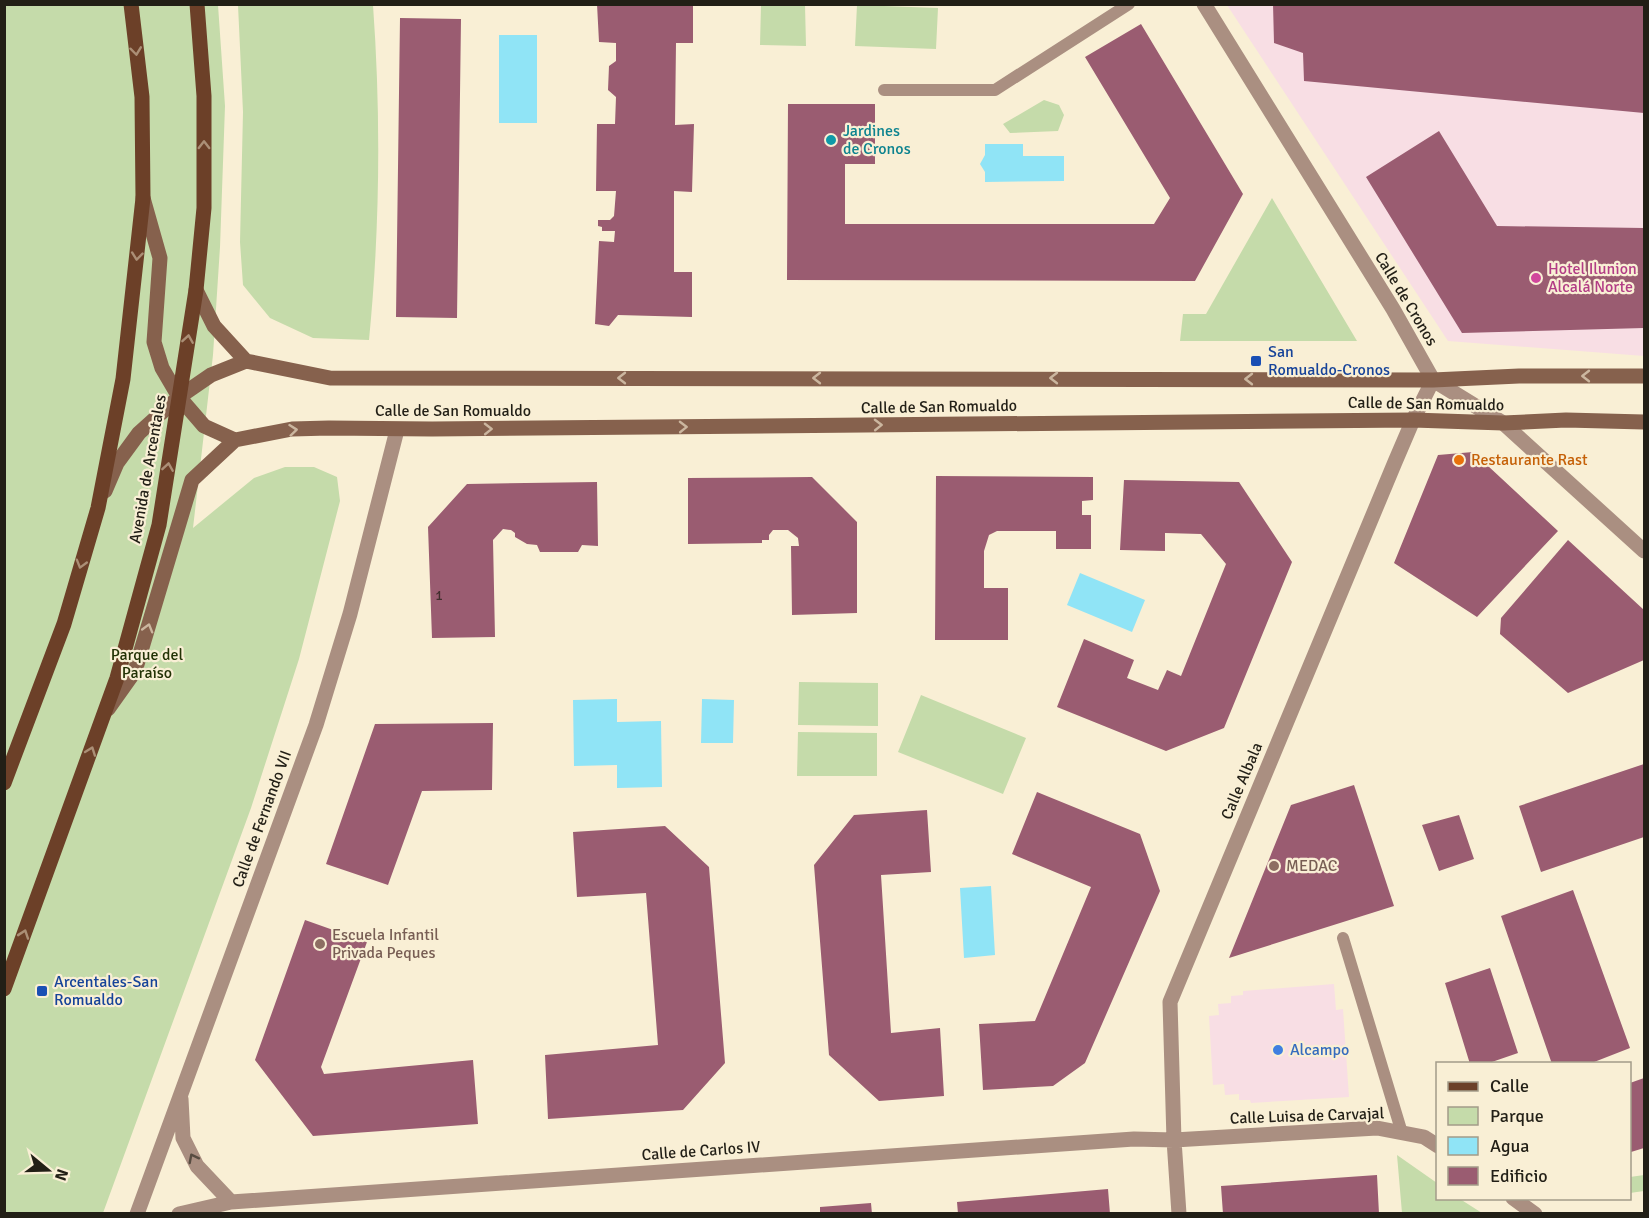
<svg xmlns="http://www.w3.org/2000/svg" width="1649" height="1218" viewBox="0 0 1649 1218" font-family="Signika,sans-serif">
<rect width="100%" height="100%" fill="#f9efd5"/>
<!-- commercial -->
<path fill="#f8dee4" d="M1227,5H1644V356L1448,341Z
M1334,984L1336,1010L1343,1009L1349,1097L1251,1103L1250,1100H1239V1094L1225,1095L1224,1084L1213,1085L1209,1016L1219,1015L1218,1004L1231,1003V996L1243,995V991Z"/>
<!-- green -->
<path fill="#c5dbaa" d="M4,5H218L225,106L220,247L213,355L193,528L254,478L285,467H314L337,477L340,501L299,659L251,808L103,1213H5Z
M238,5H373C381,116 380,228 369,340L313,338L270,318L243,285L240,242L243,112Z
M761,5H805L806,46L760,45Z
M857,5L938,8L936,49L855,46Z
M1044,100L1059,105L1064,115L1058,131L1010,133L1003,124Z
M1272,198L1357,341H1180L1183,314H1206Z
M799,682L878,683V726L798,725Z
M921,695L1026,738L1003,794L898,752Z
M798,732L877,733V776H797Z
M1397,1155L1437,1183L1438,1198L1460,1199L1482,1213H1402Z
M1644,1175V1191L1630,1193V1177Z"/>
<!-- water -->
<path fill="#90e4f6" d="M499,35H537V123H499Z
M985,144H1023V156H1064V181L985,182V172L980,164L985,155Z
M1080,573L1145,600L1132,632L1067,605Z
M617,699V722L661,721L662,787L617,788V765L574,766L573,700Z
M702,699L734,700L733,743H701Z
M991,886L995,955L964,958L960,888Z"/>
<!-- building -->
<path fill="#9a5c71" d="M597,4H693V43H676L675,125L694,124L692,192L674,191V272H692V317L618,315L609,326L595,324L599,241L614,242L615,231H602V227L598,226V220H610L614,216L616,191H596L597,124H615L616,97L608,90L609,66L616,61V43L599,42Z
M1273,4H1644V113L1304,81L1303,53L1274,43Z
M400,18L461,19L457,318L396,317Z
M1141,24L1243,194L1195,281L787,280L788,104H875V164H845V224H1154L1170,198L1085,57Z
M1439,131L1497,226L1644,228V328L1462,333L1366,177Z
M1473,452L1558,531L1477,617L1394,563L1438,455Z
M936,476L1093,477V500L1082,501V515H1091V549H1056V531H997L989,535L984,551V588H1008V640H935Z
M812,477L857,522V613L792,615L791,546H799L798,538L788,530H773L769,535V540H762V543L688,544V478Z
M1124,480L1239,482L1292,562L1224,728L1166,751L1057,707L1084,639L1134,660L1127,678L1158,690L1167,670L1181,676L1226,564L1201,534L1165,533V551L1120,550Z
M597,482L598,546L582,545L578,552H540L537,545L527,544L515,537V533L511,530L503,529L493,540L495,637L432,638L428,527L467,484Z
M1568,540L1644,610V660L1568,693L1500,634L1501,618Z
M493,723L492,790L422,791L388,885L326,864L375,724Z
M1644,764V837L1541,872L1519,806Z
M1354,785L1394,906L1229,958L1291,805Z
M1037,792L1140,834L1160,891L1085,1063L1053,1086L983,1090L979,1024L1035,1021L1091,887L1012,854Z
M927,810L931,872L881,875L891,1033L940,1028L944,1096L879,1101L829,1055L814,865L854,815Z
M1459,815L1474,859L1439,871L1422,825Z
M665,826L709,867L725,1063L683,1110L548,1119L545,1055L658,1045L646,893L577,897L573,832Z
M1573,890L1630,1048L1589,1064H1552L1501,916Z
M305,920L367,942L321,1067L324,1074L473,1060L478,1124L313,1136L255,1060Z
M1490,968L1518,1053L1486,1064H1470L1445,983Z
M1644,1078V1148L1631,1152L1630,1147V1083Z
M1377,1175L1379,1214H1223L1221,1186Z
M1108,1189L1110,1214H958L957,1202Z
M871,1203L872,1214H820V1207Z"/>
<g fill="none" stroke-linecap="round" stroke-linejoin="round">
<!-- lane -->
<path stroke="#aa8f81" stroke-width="12" d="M884,90H995L1129,4
M1343,938L1402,1133"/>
<!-- street -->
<path stroke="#aa8f81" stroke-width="15" d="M1204,4L1393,309L1433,380L1503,423L1644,551
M181,1099L183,1138L197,1166L231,1202
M1513,1198L1535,1214
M137,1214L316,725L350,614L397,430
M179,1214L231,1202L1134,1139L1174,1140L1377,1128L1424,1137L1438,1146
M1179,1214L1174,1140L1170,1002L1395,462L1413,420L1433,380"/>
<!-- secondary -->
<path stroke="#86614d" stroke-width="15" d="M143,198L160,258L154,342L162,368L179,397L204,426L235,440
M196,290L214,326L246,361
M246,361L330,378L1433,380L1519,376H1644
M235,440L292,429L329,428L432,429L1413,420L1503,423L1566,420L1644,422
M105,491L117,463L139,433L179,397L211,375L246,361
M108,709L135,671L192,480L235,440"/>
<!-- primary -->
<path stroke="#6c4028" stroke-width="15" d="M4,783L64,624L98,508L123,379L143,198L142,97L131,4
M4,989L117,678L159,525L196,290L204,208V96L197,4"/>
</g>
<!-- one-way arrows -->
<defs><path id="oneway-chevron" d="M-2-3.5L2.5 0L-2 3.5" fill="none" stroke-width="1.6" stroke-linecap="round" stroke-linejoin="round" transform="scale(1.5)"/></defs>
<g stroke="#ab8f76">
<use href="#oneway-chevron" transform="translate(136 51) rotate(83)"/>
<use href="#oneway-chevron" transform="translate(204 145) rotate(-90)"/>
<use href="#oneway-chevron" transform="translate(137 256) rotate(96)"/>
<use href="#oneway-chevron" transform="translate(188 339) rotate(-81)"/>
<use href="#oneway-chevron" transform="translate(168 467) rotate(-81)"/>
<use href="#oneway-chevron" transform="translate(81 564) rotate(106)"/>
<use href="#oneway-chevron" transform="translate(91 751) rotate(-70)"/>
<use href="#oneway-chevron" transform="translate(24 934) rotate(-71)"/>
</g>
<g stroke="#cbb69f">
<use href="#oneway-chevron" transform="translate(1586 376) rotate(180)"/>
<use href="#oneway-chevron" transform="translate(622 378) rotate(-180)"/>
<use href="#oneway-chevron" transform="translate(817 378) rotate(-180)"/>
<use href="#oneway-chevron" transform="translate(1054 378) rotate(-180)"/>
<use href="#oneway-chevron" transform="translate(1249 379) rotate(-180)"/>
<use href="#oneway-chevron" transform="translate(878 425) rotate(-1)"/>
<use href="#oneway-chevron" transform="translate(683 427) rotate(-1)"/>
<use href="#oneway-chevron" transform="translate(488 429) rotate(-1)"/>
<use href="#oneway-chevron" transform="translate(293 430) rotate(-6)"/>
<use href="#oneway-chevron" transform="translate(148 628) rotate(-74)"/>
</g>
<use stroke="#584c41" href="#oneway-chevron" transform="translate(193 1158) rotate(-117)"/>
<!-- markers -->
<circle fill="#0f9aa8" stroke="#f9efd5" stroke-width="2" cx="831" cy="140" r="6"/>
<circle fill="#d1479c" stroke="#f9efd5" stroke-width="2" cx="1536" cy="278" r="6"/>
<g fill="#1a4fb4" stroke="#f9efd5" stroke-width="2">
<rect x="1250" y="355" width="12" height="12" rx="3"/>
<rect x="36" y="985" width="12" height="12" rx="3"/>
</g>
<circle fill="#e8710a" stroke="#f9efd5" stroke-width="2" cx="1459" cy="460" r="6"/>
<g fill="#8d6e63" stroke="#f9efd5" stroke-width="2">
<circle cx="1274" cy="866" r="6"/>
<circle cx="320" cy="944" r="6"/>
</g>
<circle fill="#3f7fe0" stroke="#f9efd5" stroke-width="2" cx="1278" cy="1050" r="6"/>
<g text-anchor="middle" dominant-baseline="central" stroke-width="4.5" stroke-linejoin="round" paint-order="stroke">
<!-- number labels -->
<g font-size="14" fill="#402e2d">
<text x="439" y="595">1</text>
</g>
<!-- culture labels -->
<g font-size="16" fill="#0d838f" stroke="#f9efd5" text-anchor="start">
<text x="843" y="131">Jardines<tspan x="843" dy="18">de Cronos</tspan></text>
</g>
<!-- hotel labels -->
<g font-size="16" fill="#b23c85" stroke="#f9efd5" text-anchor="start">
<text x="1548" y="269">Hotel Ilunion<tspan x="1548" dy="18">Alcalá Norte</tspan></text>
</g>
<!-- street labels -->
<g font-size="16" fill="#221f16" stroke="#f9efd5">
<text transform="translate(1406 299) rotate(59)">Calle de Cronos</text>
<text transform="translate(1426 404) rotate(1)">Calle de San Romualdo</text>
<text transform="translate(939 407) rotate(-1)">Calle de San Romualdo</text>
<text x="453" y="411">Calle de San Romualdo</text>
<text transform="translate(148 469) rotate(-80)">Avenida de Arcentales</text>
<text transform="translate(1242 781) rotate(-67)">Calle Albala</text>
<text transform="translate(262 819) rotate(-70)">Calle de Fernando VII</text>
<text transform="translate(1307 1116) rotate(-2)">Calle Luisa de Carvajal</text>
<text transform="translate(701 1151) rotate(-4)">Calle de Carlos IV</text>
</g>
<!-- transit labels -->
<g font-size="16" fill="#164399" stroke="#f9efd5" text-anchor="start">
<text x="1268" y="352">San<tspan x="1268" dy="18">Romualdo-Cronos</tspan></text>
<text x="54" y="982">Arcentales-San<tspan x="54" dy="18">Romualdo</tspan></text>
</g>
<!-- food labels -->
<g font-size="16" fill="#c56008" stroke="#f9efd5" text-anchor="start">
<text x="1471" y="460">Restaurante Rast</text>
</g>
<!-- park labels -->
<g font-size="16" fill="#223205" stroke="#f9efd5">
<text x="147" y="655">Parque del<tspan x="147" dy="18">Paraíso</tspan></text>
</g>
<!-- education labels -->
<g font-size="16" fill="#785e54" stroke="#f9efd5" text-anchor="start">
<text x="1286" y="866">MEDAC</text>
<text x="332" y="935">Escuela Infantil<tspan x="332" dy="18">Privada Peques</tspan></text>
</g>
<!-- shop labels -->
<g font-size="16" fill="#366cbe" stroke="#f9efd5" text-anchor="start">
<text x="1290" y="1050">Alcampo</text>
</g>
</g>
<!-- border -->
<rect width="1649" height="1218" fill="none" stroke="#221f16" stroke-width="12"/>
<!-- legend -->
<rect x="1436" y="1062" width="195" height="138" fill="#f9efd5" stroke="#a39c89" stroke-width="1.5"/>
<rect x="1448" y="1082" width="30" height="9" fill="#6c4028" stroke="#a39c89" stroke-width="1.5"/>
<text x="1490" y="1092" font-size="18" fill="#221f16">Calle</text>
<rect x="1448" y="1107" width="30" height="18" fill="#c5dbaa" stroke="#a39c89" stroke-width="1.5"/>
<text x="1490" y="1122" font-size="18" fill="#221f16">Parque</text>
<rect x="1448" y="1137" width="30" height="18" fill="#90e4f6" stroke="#a39c89" stroke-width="1.5"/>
<text x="1490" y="1152" font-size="18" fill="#221f16">Agua</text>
<rect x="1448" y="1167" width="30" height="18" fill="#9a5c71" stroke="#a39c89" stroke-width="1.5"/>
<text x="1490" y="1182" font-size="18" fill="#221f16">Edificio</text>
<!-- north arrow -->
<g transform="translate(48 1170) rotate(109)" stroke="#f9efd5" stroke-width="4.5" paint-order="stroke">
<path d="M0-4.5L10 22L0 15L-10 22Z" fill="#221f16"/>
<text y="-9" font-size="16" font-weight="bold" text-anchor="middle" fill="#221f16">N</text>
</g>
</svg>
